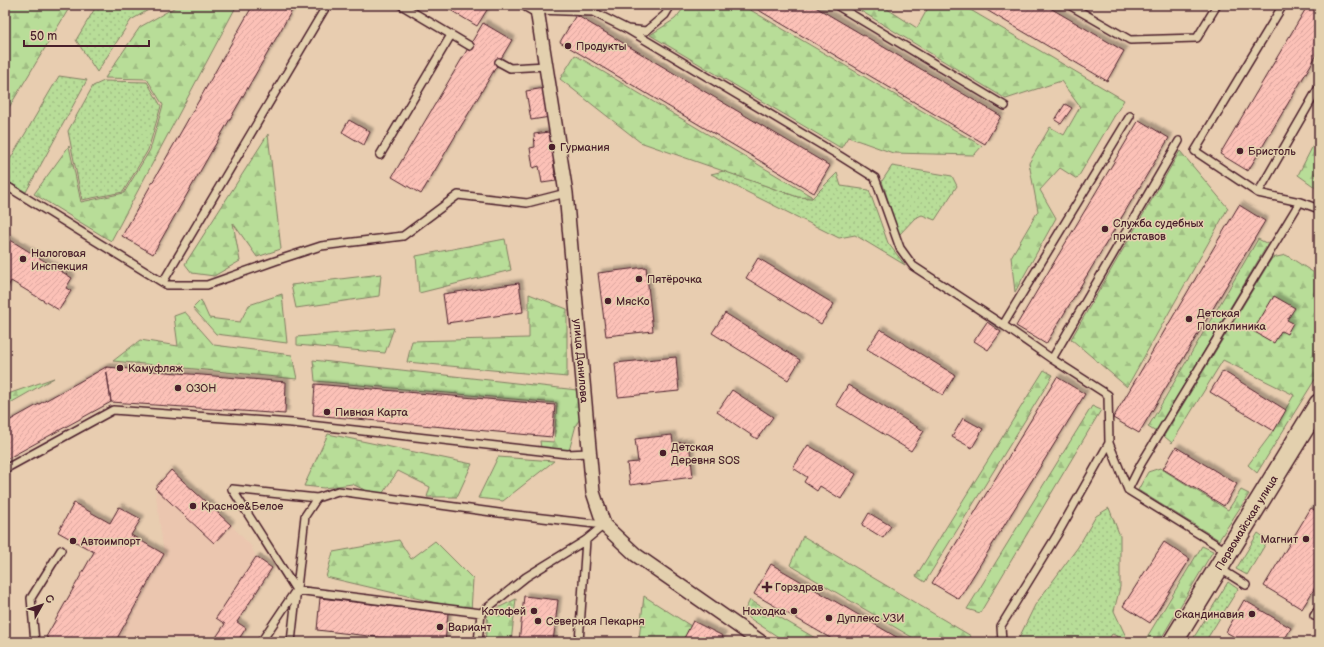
<svg xmlns="http://www.w3.org/2000/svg" width="1324" height="647" viewBox="0 0 1324 647" font-family="'Balsamiq Sans',sans-serif">
<defs>
<pattern id="grass-dots" width="8" height="8" patternUnits="userSpaceOnUse"><rect width="8" height="8" fill="#b8dd98"/><path d="M2 2h.1M6 6h.1" fill="none" stroke="#a0bd83" stroke-width="1.8" stroke-linecap="round"/></pattern>
<pattern id="forest-firs" width="22" height="20" patternUnits="userSpaceOnUse"><rect width="22" height="20" fill="#b8dd98"/><path d="M5 1l3.5 6h-7zM16 11l3.5 6h-7z" fill="#a0bd83"/></pattern>
<pattern id="building-hatch" width="6" height="6" patternUnits="userSpaceOnUse"><rect width="6" height="6" fill="#fcc1b7"/><path d="M-1 1l2-2M0 6l6-6M5 7l2-2" fill="none" stroke="#daa59e"/></pattern>
<filter id="shadow"><feDropShadow dx="3.5" dy="-3.5" stdDeviation="1" flood-color="#0004"/></filter>
</defs>
<rect width="100%" height="100%" fill="#e8cdb0"/>
<filter id="ink" filterUnits="userSpaceOnUse"><feTurbulence type="fractalNoise" baseFrequency=".025" numOctaves="2"/><feDisplacementMap in="SourceGraphic" scale="8" xChannelSelector="R" yChannelSelector="G"/><feConvolveMatrix kernelMatrix="1 2 1 2 8 2 1 2 1" color-interpolation-filters="sRGB"/></filter>
<g filter="url(#ink)">
<!-- built -->
<path fill="#ebc6af" d="M171,470L231,525L251,546L256,557L216,617L225,624L213,642H115L164,554L155,488Z"/>
<!-- grass -->
<path fill="url(#grass-dots)" stroke="#817e62" d="M97,5H157L131,20L97,72L76,40Z
M59,76L87,80L26,192L5,180V168Z
M104,81L147,82L161,106L148,150L123,192L82,200L68,131L93,86Z
M892,166L952,176L957,186L935,220L922,215L915,218L899,235L882,181Z
M724,171L798,197L812,198L837,173L841,186L869,190L888,243L905,265L855,235L839,238L711,174Z
M1109,508L1120,536V587L1114,611L1128,641L1112,634L1107,642H1017L1035,605L1078,547L1096,516Z
M1258,533L1268,540L1247,575L1236,569Z
M1228,582L1238,589L1205,642H1191Z"/>
<!-- forest -->
<path fill="url(#forest-firs)" stroke="#817e62" d="M7,5H71L5,114V7Z
M179,5H237L111,241L34,194L69,146L81,202L124,193L150,150L163,105L147,79L105,78L140,27Z
M686,5H742L982,146L974,155L893,153L848,137L841,148L650,35L675,19Z
M851,5H881L917,28L929,6L928,5H962L1124,100L1077,179L1060,168L1040,190L1056,218L1015,292L1011,257L1038,211L1029,163L1050,127L1064,135L1080,107L1061,81L1006,99Z
M575,55L811,196L812,198L798,197L640,142L560,79Z
M268,134L281,249L257,257L233,223L240,261L214,276L192,273L185,264Z
M1319,134V190L1298,175Z
M1180,151L1228,208L1127,387L1071,339Z
M505,239L511,270L419,293L416,256Z
M1258,239L1268,244L1156,432L1148,427Z
M1286,255L1319,276V373L1257,473L1248,465L1269,437L1294,395L1223,360L1172,443L1164,436L1272,258Z
M381,274L379,296L296,308L291,285Z
M282,294L287,343L216,334L193,308L201,300L209,318L240,322L249,305Z
M529,294L567,309V377L407,362L412,341L529,338Z
M185,312L214,345L292,355L297,379L113,361L140,340L178,346L174,316Z
M394,328L385,353L297,345V337Z
M313,360L577,390L581,417L576,425L569,451L541,448L540,441L554,442L557,403L315,381Z
M1044,370L1053,375L925,582L916,576Z
M54,378L5,406V395Z
M1092,406L1101,410L980,613L967,609Z
M328,434L472,464L457,497H427L430,487L398,471L380,497L352,484L324,488L304,486Z
M498,457L554,461L503,501L478,498Z
M1160,468L1228,510L1241,490L1249,494L1219,540L1138,490L1148,472Z
M803,536L971,636L968,642H920L790,565Z
M399,540L411,559L435,541L473,579L471,611L326,577L333,552Z
M1202,546L1213,551L1159,642H1144Z
M644,596L716,642H647L639,639Z
M516,599L511,642H485L488,613Z
M750,600L822,642H786L743,614Z"/>
<!-- building -->
<path fill="url(#building-hatch)" stroke="#4a1f2b" filter="url(#shadow)" d="M253,5H295L153,254L122,236Z
M442,5H490L477,26Z
M750,5H812L1001,116L985,144Z
M978,5H1045L1124,51L1107,81Z
M1308,5H1311L1319,9V51L1248,171L1220,154Z
M576,15L830,166L814,193L560,42Z
M483,23L512,40L421,194L392,177Z
M545,88L550,117L531,120L526,91Z
M1065,104L1072,108L1061,124L1055,120Z
M349,120L370,132L364,145L342,132Z
M1139,120L1169,138L1046,344L1016,326Z
M549,132L552,150L555,149L557,160L553,161L556,181L542,183L539,166L533,168L530,148L535,147L534,134Z
M1239,205L1265,221L1139,433L1113,418Z
M7,238L72,278L66,288L71,291L59,310L11,281L5,292V241Z
M758,258L834,304L821,324L746,278Z
M646,267L653,331L606,336L598,273Z
M519,283L523,312L447,323L443,294Z
M1274,296L1295,308L1287,320L1293,323L1287,334L1281,331L1274,343L1253,331Z
M725,313L800,360L788,380L712,333Z
M987,322L1001,332L988,350L974,341Z
M880,329L955,375L943,395L867,349Z
M676,357L679,391L618,397L615,363Z
M106,367L111,402L5,460V423Z
M106,367L286,382L285,414L111,402Z
M1223,371L1286,410L1274,431L1210,392Z
M1057,377L1085,394L959,599L932,583Z
M315,384L555,405L552,437L313,415Z
M848,385L924,431L911,451L836,405Z
M732,390L773,417L757,439L717,412Z
M963,418L983,429L972,448L952,437Z
M672,435L673,443L689,442L693,477L630,485L627,463L638,462L635,439Z
M808,445L856,474L841,499L820,486L817,491L804,482L807,477L793,468Z
M1176,447L1237,484L1224,506L1163,469Z
M171,470L231,525L214,543L155,488Z
M74,503L110,523L119,507L141,519L131,535L164,554L115,642H56L46,637L94,552L58,532Z
M1311,508L1319,513V581L1302,609L1264,586Z
M869,513L891,526L883,538L862,525Z
M1164,542L1190,559L1150,623L1123,606Z
M256,557L272,568L237,622L246,628L237,642H213L225,624L216,618Z
M771,564L905,642H837L754,594Z
M524,596L558,600L553,642H519Z
M320,598L448,613L445,642H420L317,630Z
M1244,600L1291,628L1283,642H1243L1226,632Z
M693,621L723,636L720,642H682Z"/>
<g fill="none" stroke-linecap="round" stroke-linejoin="round">
<!-- lane casing -->
<g stroke="#4a1f2b" stroke-width="10">
<path id="lane" d="M401,5L470,46
M836,5L1005,106
M1069,5L1130,40L1197,38L1217,5
M537,10L593,12L627,29L646,31L665,15L671,5
M627,29L840,156L875,178L900,248L913,266L1003,325
M499,62L510,68L546,66
M1130,116L1003,325L1052,359L1108,395L1109,443L1128,490L1228,552
M380,155L451,35
M5,185L167,285H207L275,261L321,246L403,236L458,195L527,203L566,193
M1258,193L1195,151L1283,5
M1300,202L1258,193L1319,87
M163,282L327,5
M1052,359L1179,141
M5,469L113,410L292,423L567,454L589,453
M1128,490L1141,464L1300,202L1319,209
M1219,568L1246,585
M296,590L232,489L317,498L338,491L499,513L604,525
M1314,616L1319,608
M35,642L31,598L61,550
M261,642L296,590L481,613
M291,642L305,516L317,498
M478,642L481,613L526,577L586,540L604,525
M579,642L586,540
M1002,642L1001,626L1057,535L1109,443"/>
</g>
<!-- street casing -->
<g stroke="#4a1f2b" stroke-width="16">
<g id="street">
<path id="s1" d="M528,5L537,10L566,193L593,492L604,525L636,555L761,642"/>
</g>
</g>
<!-- secondary casing -->
<g stroke="#4a1f2b" stroke-width="22">
<g id="secondary">
<path id="s2" d="M1173,642L1319,404"/>
</g>
</g>
<!-- lane -->
<use href="#lane" stroke="#e3d0ae" stroke-width="7"/>
<!-- street -->
<use href="#street" stroke="#e3d0ae" stroke-width="13"/>
<!-- secondary -->
<use href="#secondary" stroke="#e3d0ae" stroke-width="19"/>
</g>
</g>
<!-- markers -->
<g fill="#4a1f2b" stroke="#e3d0ae" stroke-width="1.5">
<circle cx="568" cy="46" r="4"/>
<circle cx="552" cy="147" r="4"/>
<circle cx="1240" cy="151" r="4"/>
<circle cx="1105" cy="229" r="4"/>
<circle cx="23" cy="259" r="4"/>
<circle cx="639" cy="279" r="4"/>
<circle cx="608" cy="301" r="4"/>
<circle cx="1189" cy="319" r="4"/>
<circle cx="120" cy="368" r="4"/>
<circle cx="178" cy="388" r="4"/>
<circle cx="327" cy="412" r="4"/>
<circle cx="663" cy="453" r="4"/>
<circle cx="193" cy="506" r="4"/>
<circle cx="1306" cy="539" r="4"/>
<circle cx="73" cy="541" r="4"/>
<path d="M765 581h4v4h4v4h-4v4h-4v-4h-4v-4h4z"/>
<circle cx="534" cy="611" r="4"/>
<circle cx="794" cy="611" r="4"/>
<circle cx="1252" cy="614" r="4"/>
<circle cx="829" cy="618" r="4"/>
<circle cx="538" cy="621" r="4"/>
<circle cx="440" cy="627" r="4"/>
</g>
<g text-anchor="middle" dominant-baseline="central" stroke-width="3" stroke-linejoin="round" paint-order="stroke">
<!-- poi labels -->
<g font-size="11" fill="#4a1f2b" stroke="#e3d0ae" text-anchor="start">
<text x="576" y="46">Продукты</text>
<text x="560" y="147">Гурмания</text>
<text x="1248" y="151">Бристоль</text>
<text x="1113" y="223">Служба судебных<tspan x="1113" dy="13">приставов</tspan></text>
<text x="31" y="253">Налоговая<tspan x="31" dy="13">Инспекция</tspan></text>
<text x="647" y="279">Пятёрочка</text>
<text x="616" y="301">МясКо</text>
<text x="1197" y="313">Детская<tspan x="1197" dy="13">Поликлиника</tspan></text>
<text x="128" y="368">Камуфляж</text>
<text x="186" y="388">ОЗОН</text>
<text x="335" y="412">Пивная Карта</text>
<text x="671" y="447">Детская<tspan x="671" dy="13">Деревня SOS</tspan></text>
<text x="201" y="506">Красное&amp;Белое</text>
<text x="1298" y="539" text-anchor="end">Магнит</text>
<text x="81" y="541">Автоимпорт</text>
<text x="775" y="587">Горздрав</text>
<text x="526" y="611" text-anchor="end">Котофей</text>
<text x="786" y="611" text-anchor="end">Находка</text>
<text x="1244" y="614" text-anchor="end">Скандинавия</text>
<text x="837" y="618">Дуплекс УЗИ</text>
<text x="546" y="621">Северная Пекарня</text>
<text x="448" y="627">Вариант</text>
</g>
<!-- street labels -->
<g font-size="11" fill="#4a1f2b" stroke="#e3d0ae">
<text stroke="none"><textPath href="#s1" startOffset="364">улица Данилова</textPath></text>
<text stroke="none"><textPath href="#s2" startOffset="140">Первомайская улица</textPath></text>
</g>
</g>
<!-- margin -->
<rect width="1324" height="647" fill="none" stroke="#e3d0ae" stroke-width="20"/>
<rect x="10" y="10" width="1304" height="627" fill="none" stroke="#4a1f2b" stroke-width="1.5" filter="url(#ink)"/>
<!-- north arrow -->
<g transform="translate(42 605) rotate(51)" stroke="#e3d0ae" stroke-width="3" paint-order="stroke">
<path d="M0-3L7 15L0 10L-7 15Z" fill="#4a1f2b"/>
<text y="-6" font-size="11" font-weight="bold" text-anchor="middle" fill="#4a1f2b">С</text>
</g>
<!-- scale -->
<path d="M24 40v6h125v-6" fill="none" stroke="#4a1f2b" stroke-width="2"/>
<text x="30" y="40" font-size="12" fill="#4a1f2b" stroke="#e3d0ae" stroke-width="3" paint-order="stroke">50 m</text>
</svg>
